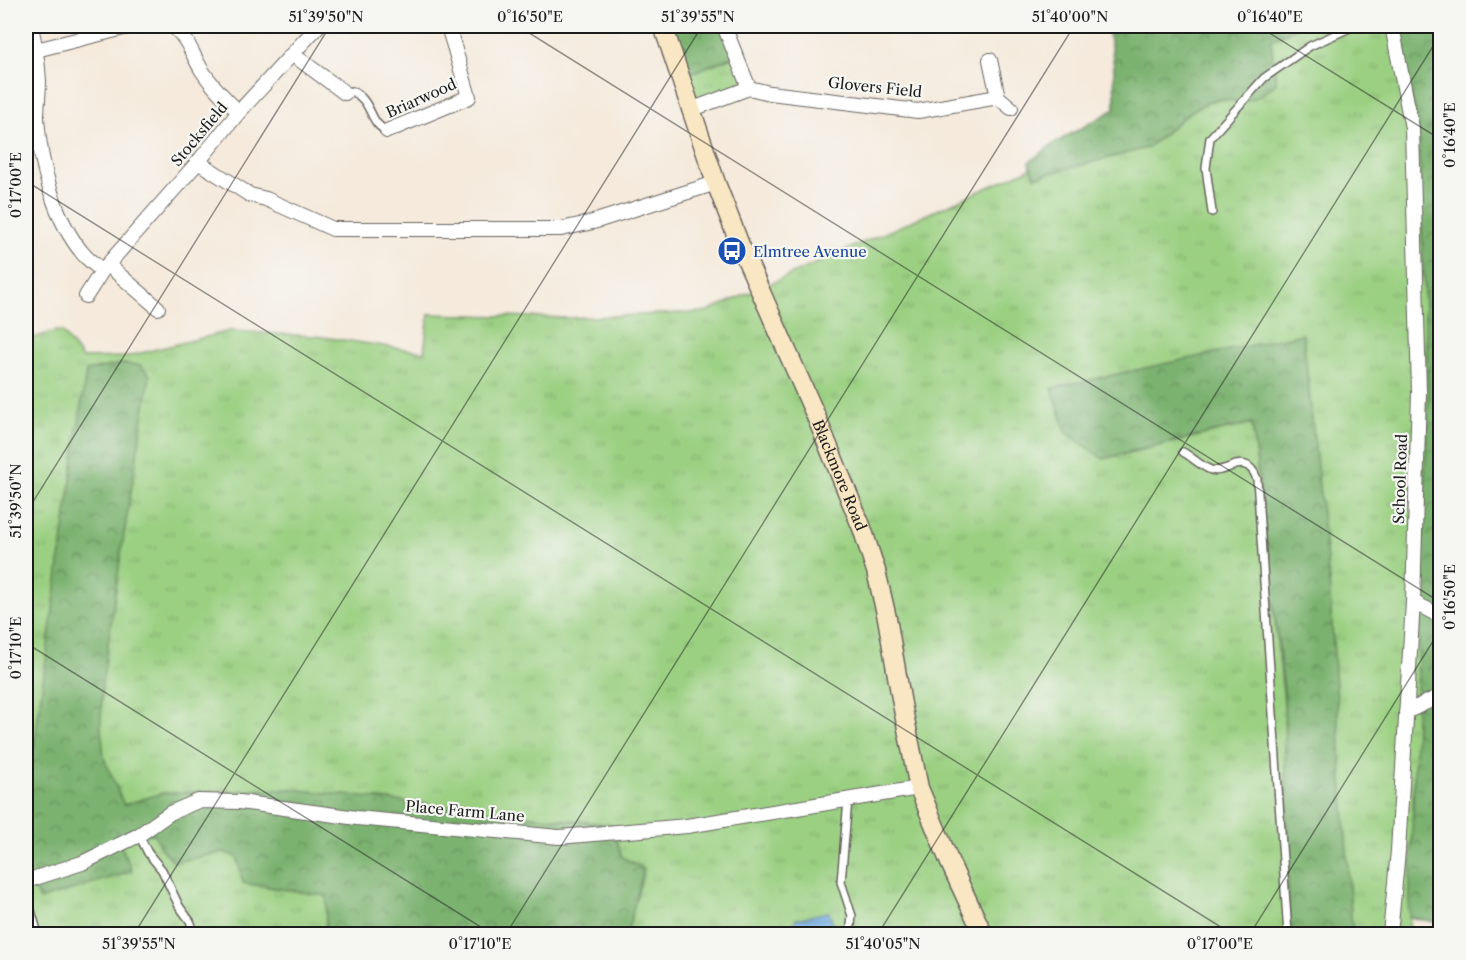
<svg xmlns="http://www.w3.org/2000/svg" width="1466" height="960" viewBox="0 0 1466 960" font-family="'Libre Caslon Text',serif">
<defs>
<pattern id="grass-tufts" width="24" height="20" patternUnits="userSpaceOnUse" patternTransform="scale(1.5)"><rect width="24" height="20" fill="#9bd082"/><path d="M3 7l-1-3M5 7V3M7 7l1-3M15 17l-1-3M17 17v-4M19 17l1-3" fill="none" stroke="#85b270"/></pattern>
<pattern id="forest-crowns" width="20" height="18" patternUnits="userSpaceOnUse" patternTransform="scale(1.5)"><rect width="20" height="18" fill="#7cb270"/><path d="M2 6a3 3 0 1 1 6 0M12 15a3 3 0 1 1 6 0" fill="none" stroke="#65905b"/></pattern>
<pattern id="water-rules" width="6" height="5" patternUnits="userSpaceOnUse" patternTransform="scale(1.5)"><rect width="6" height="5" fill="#75b0e6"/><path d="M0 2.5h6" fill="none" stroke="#5f8eba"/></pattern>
</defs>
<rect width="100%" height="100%" fill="#f6f6f2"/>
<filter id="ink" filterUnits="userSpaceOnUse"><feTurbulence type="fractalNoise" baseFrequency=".0167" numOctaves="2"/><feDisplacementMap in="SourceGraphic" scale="12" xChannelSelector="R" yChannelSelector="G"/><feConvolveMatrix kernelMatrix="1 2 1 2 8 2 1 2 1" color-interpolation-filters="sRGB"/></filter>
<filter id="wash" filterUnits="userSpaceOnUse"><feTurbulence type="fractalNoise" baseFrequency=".008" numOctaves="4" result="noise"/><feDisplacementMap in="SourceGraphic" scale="24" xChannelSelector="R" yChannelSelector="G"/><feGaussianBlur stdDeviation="1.35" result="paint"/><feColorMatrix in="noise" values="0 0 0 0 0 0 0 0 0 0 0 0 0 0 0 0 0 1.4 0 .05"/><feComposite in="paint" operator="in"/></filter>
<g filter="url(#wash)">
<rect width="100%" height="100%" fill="#f5eadc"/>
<!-- grass -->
<path fill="url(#grass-tufts)" stroke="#5c764f" stroke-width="1.5" d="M1298,26H1393L1418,121L1428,391L1421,587L1432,600L1440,603V923L1409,917L1410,934H1358L1352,930L1329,588L1303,334L1103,459L1252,423L1284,702L1289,934H26V340L56,331L62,332L82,358L125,357L230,331L316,336L424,352L429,314L567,318L706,312L1025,171Z
M737,55L749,88L690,110L680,77Z"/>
<!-- forest -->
<path fill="url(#forest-crowns)" stroke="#4c6746" stroke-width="1.5" d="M663,26H722L737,55L680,77Z
M1105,26H1298L1271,40L1276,84C1265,92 1254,102 1239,102C1232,101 1222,98 1215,100C1189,107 1168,133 1147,148L1035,177L1029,162L1055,143L1115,109C1114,80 1116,52 1105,26Z
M1393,26H1440V699L1429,698L1440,883V923L1409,917L1428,391L1418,121Z
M1303,334L1329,580L1352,930L1358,934H1289L1284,691L1252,423L1103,459L1066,432L1052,388Z
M122,364L140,365L150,375L122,547L102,685L101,728L104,758L124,805L162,793L291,789L612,825L622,857L644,869L627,934H570V928L537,934H325L327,896L243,883L237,857L224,852L175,862L160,848L155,834L139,835L120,844L132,871L39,900L31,880L26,881V804L86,371Z"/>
<!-- water -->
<path fill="url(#water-rules)" stroke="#486681" stroke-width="1.5" d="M829,912L833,924L817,929L818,934H788L796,919Z"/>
</g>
<g filter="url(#ink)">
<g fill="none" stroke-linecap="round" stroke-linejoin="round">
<!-- lane casing -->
<g stroke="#68645f" stroke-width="10">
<path id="lane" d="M345,93L352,91C374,102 368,123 387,131
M1212,212L1206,168L1210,138L1264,78L1310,46L1354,26
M1183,452C1192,457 1202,467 1211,470C1226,475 1246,449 1257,479L1288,934
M848,800L841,882L852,916L850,934
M139,835L148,853L162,870L179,906L190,921L195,934
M26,894L38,934"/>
</g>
<!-- street casing -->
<g stroke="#68645f" stroke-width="16">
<path id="street" d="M31,26C35,44 38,62 39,81C39,93 37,105 37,118C40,163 54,221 85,256C90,261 97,266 102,271
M173,26C188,39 191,52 201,69C211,85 225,99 239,112
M36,50L132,26
M292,54L345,93
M749,88L770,93L918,111L998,97L990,60
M998,97L1011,108
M690,110L749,88L724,26
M387,131L469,97L448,26
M198,162L250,195L266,199L333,229H561L593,222L716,183
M108,265L158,308
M86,296L102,271L198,162L239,112L318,26
M1413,602L1440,616
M1406,712L1440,696
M26,881L82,863L139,835L170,813L198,801L240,802L357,818L559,837L687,826L919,788
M1390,934L1398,851L1413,602L1419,392L1412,128L1392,26"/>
</g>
<!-- secondary casing -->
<g stroke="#68645f" stroke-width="21">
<g id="secondary">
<path id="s1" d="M663,26L716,183L740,245L815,414L862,528L876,571L887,618L902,704L919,788L950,863L983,934"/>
</g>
</g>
<!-- lane -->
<use href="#lane" stroke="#fff" stroke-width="7"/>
<!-- street -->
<use href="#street" stroke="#fff" stroke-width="14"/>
<!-- secondary -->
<use href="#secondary" stroke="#f9e7c3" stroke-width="18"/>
</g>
</g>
<!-- ticks -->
<path fill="none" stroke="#1c1c1c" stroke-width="1.5" stroke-opacity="0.45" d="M518,26L1440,602M1258,26L1440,139M26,181L1232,934M26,513L330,26M26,643L492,934M134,934L702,26M506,934L1074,26M878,934L1440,35M1250,934L1440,630"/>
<!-- icons -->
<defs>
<g id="bus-disc" transform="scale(1.5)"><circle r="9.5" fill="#1a4fb4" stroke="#f6f6f2"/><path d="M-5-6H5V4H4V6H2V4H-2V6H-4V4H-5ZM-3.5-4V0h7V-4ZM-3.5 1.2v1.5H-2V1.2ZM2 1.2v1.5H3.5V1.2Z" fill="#fff"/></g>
</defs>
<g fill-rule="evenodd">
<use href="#bus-disc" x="732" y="251"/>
</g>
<g text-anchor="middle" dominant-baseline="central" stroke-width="4.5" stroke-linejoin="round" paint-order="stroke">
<!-- street labels -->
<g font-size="15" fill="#1c1c1c" stroke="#f6f6f2">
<text transform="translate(875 87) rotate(6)">Glovers Field</text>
<text transform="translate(421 98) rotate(-24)">Briarwood</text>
<text transform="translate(199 134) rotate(-50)">Stocksfield</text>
<text stroke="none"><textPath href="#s1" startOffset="483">Blackmore Road</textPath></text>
<text transform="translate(1400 479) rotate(-88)">School Road</text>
<text transform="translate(465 811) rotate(5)">Place Farm Lane</text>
</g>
<!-- transit labels -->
<g font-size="15" fill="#164399" stroke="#f6f6f2" text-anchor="start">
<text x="753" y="251">Elmtree Avenue</text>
</g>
</g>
<!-- margin -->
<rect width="1466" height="960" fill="none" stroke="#f6f6f2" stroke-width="66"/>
<rect x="33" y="33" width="1400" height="894" fill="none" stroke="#1c1c1c" stroke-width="2"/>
<g font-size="15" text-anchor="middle" fill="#1c1c1c">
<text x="326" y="22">51°39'50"N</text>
<text x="530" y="22">0°16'50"E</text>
<text x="698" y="22">51°39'55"N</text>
<text x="1070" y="22">51°40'00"N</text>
<text x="1270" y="22">0°16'40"E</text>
<text transform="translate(1450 135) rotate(-90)" y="5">0°16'40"E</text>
<text transform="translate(16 185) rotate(-90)" y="5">0°17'00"E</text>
<text transform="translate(16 501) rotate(-90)" y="5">51°39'50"N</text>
<text transform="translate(1450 597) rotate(-90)" y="5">0°16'50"E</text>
<text transform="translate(16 648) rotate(-90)" y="5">0°17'10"E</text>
<text x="139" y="949">51°39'55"N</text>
<text x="480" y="949">0°17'10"E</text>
<text x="883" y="949">51°40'05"N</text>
<text x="1220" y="949">0°17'00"E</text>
</g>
</svg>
